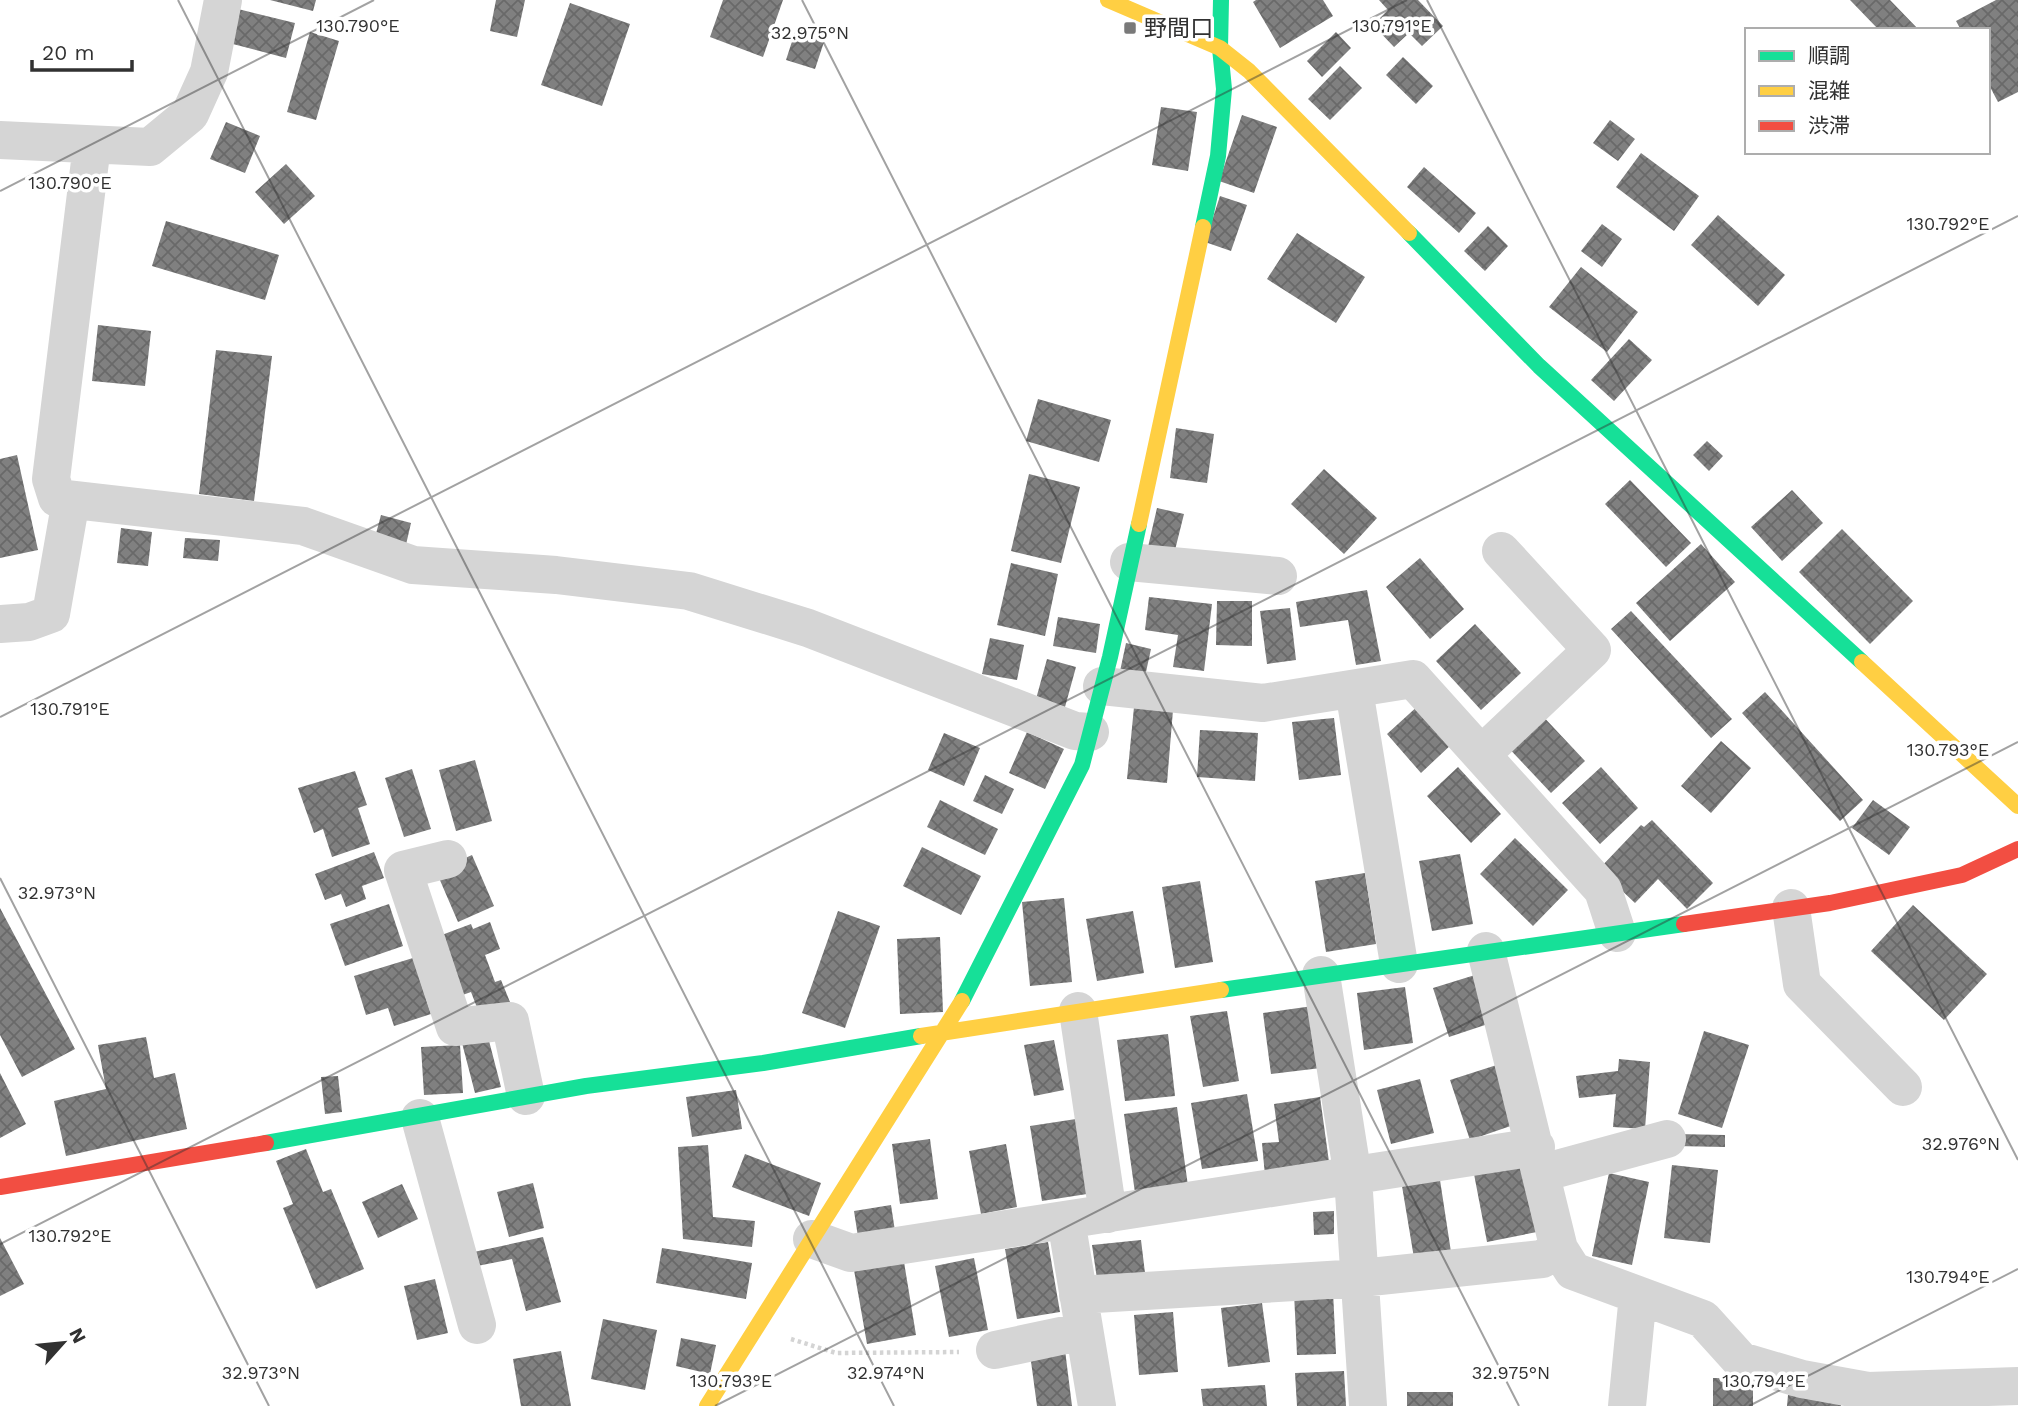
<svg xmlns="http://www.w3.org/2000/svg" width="2018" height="1406" viewBox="0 0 2018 1406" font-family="'Work Sans','Noto Sans JP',sans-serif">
<defs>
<pattern id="building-cross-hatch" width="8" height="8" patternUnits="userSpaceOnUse" patternTransform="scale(1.75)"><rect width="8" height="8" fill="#808080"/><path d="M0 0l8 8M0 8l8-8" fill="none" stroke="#696969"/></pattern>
</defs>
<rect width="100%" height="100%" fill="#fff"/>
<!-- building -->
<path fill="url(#building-cross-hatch)" d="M270,0H316L313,11Z
M496,0H525L517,37L490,31Z
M723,0H783L763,57L710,37Z
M1256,0H1323L1333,16L1280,48L1253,2Z
M1379,0H1418L1443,26L1422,46L1409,33L1394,47L1373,25L1388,10Z
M1850,0H1890L1919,30H1879Z
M1996,0H2018V92L1998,102L1988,83V30H1961L1956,21Z
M570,3L630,24L602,106L541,85Z
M238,9L295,23L286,58L229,43Z
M797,26L826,36L815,69L786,60Z
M310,32L339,41L316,120L287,112Z
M1336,32L1351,48L1322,77L1307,61Z
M1403,57L1433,86L1416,104L1386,75Z
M1340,66L1362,88L1330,120L1308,99Z
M1161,107L1197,112L1188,171L1152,165Z
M1242,115L1277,127L1254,193L1219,181Z
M1610,120L1635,139L1618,161L1593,143Z
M226,122L260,136L245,173L210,159Z
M1641,153L1699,196L1674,231L1616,187Z
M286,164L315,196L284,224L255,192Z
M1424,167L1476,213L1459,233L1407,187Z
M1220,196L1247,205L1231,251L1205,242Z
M1718,215L1785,275L1758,306L1691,245Z
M166,221L279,255L265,300L152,266Z
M1602,224L1622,239L1602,267L1581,251Z
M1488,226L1508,246L1485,271L1464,251Z
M1297,233L1365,277L1336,323L1267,279Z
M1581,267L1638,312L1607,352L1549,307Z
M98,325L151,331L145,386L92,381Z
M1629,339L1652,360L1614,401L1591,380Z
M216,350L272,356L254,501L199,494Z
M1038,399L1111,420L1099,462L1026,441Z
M1176,428L1214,434L1207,483L1170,478Z
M1707,441L1723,456L1709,471L1693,455Z
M17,455L38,550L0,558V459Z
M1324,469L1377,518L1344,554L1291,504Z
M1029,474L1080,487L1061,563L1011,551Z
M1630,480L1691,543L1666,567L1605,504Z
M1792,490L1823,523L1782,561L1751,527Z
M1157,508L1184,514L1174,554L1148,547Z
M381,515L411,523L405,549L374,541Z
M121,528L152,532L148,566L117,563Z
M1842,529L1913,601L1870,644L1799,572Z
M185,538L220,540L218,561L183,558Z
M1701,544L1735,582L1670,641L1636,603Z
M1420,558L1464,609L1430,639L1386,587Z
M1011,563L1058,574L1045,636L997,625Z
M1367,590L1381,661L1356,665L1348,620L1300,627L1296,602Z
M1149,597L1212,604L1204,671L1173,667L1178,635L1145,630Z
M1217,601H1252V646L1216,645Z
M1290,608L1296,660L1267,664L1260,611Z
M1631,611L1732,719L1711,738L1611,629Z
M1058,617L1100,624L1096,653L1053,646Z
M1475,624L1521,673L1481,710L1436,661Z
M990,638L1024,645L1017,680L982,674Z
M1126,643L1151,649L1144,681L1119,676Z
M1047,659L1076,667L1065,707L1036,699Z
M1765,692L1863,800L1840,821L1742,713Z
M1420,704L1454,742L1421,773L1387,734Z
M1134,707L1173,710L1167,783L1127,779Z
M1538,711L1585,761L1551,793L1504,743Z
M1334,718L1341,775L1299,780L1292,722Z
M1200,730L1258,733L1255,781L1197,777Z
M1027,732L1064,749L1045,789L1009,773Z
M944,733L980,748L964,786L928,770Z
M1721,741L1751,768L1711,813L1681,786Z
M475,760L492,821L456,831L439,770Z
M1458,767L1501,814L1471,843L1427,796Z
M1601,767L1638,808L1600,844L1562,803Z
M412,769L431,829L404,837L385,778Z
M355,771L367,805L358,808L370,844L332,857L323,829L314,833L298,788Z
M985,775L1014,789L1002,814L973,801Z
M940,800L998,829L985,855L927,827Z
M1873,800L1910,827L1889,855L1852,828Z
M1652,820L1713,883L1687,909L1658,879L1635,903L1599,869L1641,825L1644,827Z
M1515,838L1568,890L1533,926L1480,874Z
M922,847L981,876L961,915L903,886Z
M374,852L384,878L362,886L366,899L346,907L341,894L325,900L315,874Z
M1460,854L1473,924L1432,931L1419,861Z
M472,855L494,906L458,922L436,871Z
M1365,873L1376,944L1326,952L1315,881Z
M1200,881L1213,962L1175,968L1162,887Z
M1064,898L1072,982L1030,986L1022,902Z
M389,904L403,946L345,966L330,924Z
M1913,905L1987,974L1944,1020L1871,951Z
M0,908L75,1049L22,1077L0,1035Z
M838,911L880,926L845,1028L802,1013Z
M1133,911L1144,973L1097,981L1086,919Z
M490,922L500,949L485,955L495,982L501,980L512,1007L481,1018L471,992L454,998L431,939L471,924L473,929Z
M940,937L943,1012L900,1014L897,939Z
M413,958L431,1014L394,1026L388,1008L366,1015L354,976Z
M1475,975L1491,1023L1449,1037L1433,988Z
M1405,987L1413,1043L1364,1050L1357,993Z
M1313,1006L1321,1068L1271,1074L1263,1013Z
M1227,1011L1239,1081L1203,1087L1190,1016Z
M1704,1031L1749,1045L1722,1128L1678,1114Z
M1168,1034L1175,1096L1125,1101L1117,1040Z
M146,1037L154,1078L175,1073L187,1129L66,1156L54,1101L106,1089L98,1045Z
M488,1037L501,1087L475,1093L462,1043Z
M1054,1040L1064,1090L1034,1096L1024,1045Z
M460,1045L463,1093L424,1095L421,1047Z
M1619,1059L1650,1062L1645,1129L1613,1127L1616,1094L1579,1098L1576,1076L1618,1071Z
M1506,1062L1525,1121L1470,1140L1450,1080Z
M0,1073L26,1124L0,1138Z
M338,1076L342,1112L325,1114L321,1077Z
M1420,1079L1434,1133L1391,1144L1377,1090Z
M736,1090L742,1129L692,1137L686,1097Z
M1247,1094L1258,1161L1202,1169L1191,1103Z
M1320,1097L1330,1169L1265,1176L1262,1143L1279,1142L1274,1104Z
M1177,1107L1188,1186L1135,1193L1124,1114Z
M1076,1119L1087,1194L1042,1201L1030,1126Z
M1676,1134L1725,1135V1147L1675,1146Z
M930,1139L938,1199L900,1204L892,1144Z
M1006,1144L1017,1207L981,1214L969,1151Z
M708,1145L713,1217L755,1221L752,1247L683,1239L678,1147Z
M306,1149L323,1192L331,1189L364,1269L316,1289L283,1208L293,1204L276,1161Z
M745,1154L821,1183L809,1216L732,1187Z
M1533,1163L1547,1230L1487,1242L1474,1174Z
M1672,1165L1718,1170L1710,1243L1664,1238Z
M1609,1173L1649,1182L1632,1265L1592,1256Z
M1440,1180L1451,1252L1414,1258L1402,1186Z
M533,1183L544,1228L509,1237L497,1192Z
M402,1184L418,1219L378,1238L362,1202Z
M891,1205L895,1231L858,1237L854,1211Z
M1334,1211V1234L1314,1235L1313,1212Z
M543,1237L561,1302L526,1311L512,1259L472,1267L469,1253Z
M0,1238L24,1284L0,1296Z
M1141,1240L1145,1273L1097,1279L1092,1245Z
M1048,1242L1060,1312L1017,1319L1005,1249Z
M662,1248L752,1263L746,1299L656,1283Z
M974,1258L988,1330L949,1337L935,1266Z
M904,1262L916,1335L867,1344L854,1270Z
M435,1279L448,1333L417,1340L404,1286Z
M1333,1291L1336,1354L1297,1355L1294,1293Z
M1262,1303L1270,1362L1228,1367L1221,1308Z
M1173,1312L1178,1372L1139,1375L1134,1315Z
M603,1319L657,1330L645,1390L591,1379Z
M681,1338L716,1345L710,1374L676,1366Z
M1065,1350L1072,1406H1037L1030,1354Z
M561,1351L571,1406H521L513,1359Z
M1344,1371L1346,1406H1297L1295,1373Z
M1713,1378L1753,1379V1406H1713Z
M1265,1385L1267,1406H1203L1201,1389Z
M1407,1392H1453V1406H1407Z
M1788,1395L1841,1401V1406H1787Z"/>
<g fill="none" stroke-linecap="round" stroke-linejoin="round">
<!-- path -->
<path stroke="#d4d4d4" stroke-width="4.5" stroke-dasharray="3.5 3.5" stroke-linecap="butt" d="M791,1339L836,1353L959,1352"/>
<!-- street -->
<path stroke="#d5d5d5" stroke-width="38" d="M0,140L150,147L190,114L209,72L223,0
M92,145L51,479L57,498L303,526L413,565L556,575L689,591L808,628L1075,731L1090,732
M1129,562L1278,576
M0,624L29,622L51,614L71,500
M1102,686L1263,703L1413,679L1603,890L1617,933
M1354,690L1399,964
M1482,754L1592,650L1501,551
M448,859L403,870L455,1027L510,1021L526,1096
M1791,908L1802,984L1903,1087
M1486,951L1559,1249L1573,1271L1703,1319L1741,1361L1802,1379L1868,1391L2018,1386
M1321,975L1353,1177L1368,1406
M1078,1011L1108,1214
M420,1118L477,1325
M1542,1173L1667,1139
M1066,1220L1097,1406
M812,1239L851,1253L1536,1147
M1078,1295L1361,1278L1542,1259L1559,1249
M995,1350L1084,1331
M1627,1406L1638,1295"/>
<!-- fast -->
<path stroke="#16e098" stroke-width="16" d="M1203,227L1218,156L1224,89L1220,48L1221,0
M1409,233L1539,366L1862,662
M1221,990L1684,924
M962,1001L1082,765L1110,657L1139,524
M266,1143L586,1086L763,1063L921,1036"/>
<!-- slow -->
<path stroke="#ffcf43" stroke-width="16" d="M1108,0L1220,48L1249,71L1409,233
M1139,524L1203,227
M1862,662L2018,806
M921,1036L1221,990
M707,1406L962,1001"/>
<!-- jam -->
<path stroke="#f24e42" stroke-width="16" d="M1684,924L1830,903L1962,875L2018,849
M0,1187L266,1143"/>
</g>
<!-- ticks -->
<path fill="none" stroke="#313131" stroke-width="2" stroke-opacity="0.45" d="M178,0L894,1406M802,0L1519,1406M1427,0L2018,1160M0,191L374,0M0,717L1407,0M0,878L269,1406M0,1244L2018,216M715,1406L2018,742M1749,1406L2018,1269"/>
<!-- markers -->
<rect fill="#797979" stroke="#fff" stroke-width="2.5" x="1123" y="21" width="14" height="14" rx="3.5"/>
<g text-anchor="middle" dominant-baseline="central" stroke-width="7" stroke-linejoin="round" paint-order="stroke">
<!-- poi labels -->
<g font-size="23" fill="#313131" stroke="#fff" text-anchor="start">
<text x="1144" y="28">野間口</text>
</g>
</g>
<g font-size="18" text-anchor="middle" fill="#313131" stroke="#fff" stroke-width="7" stroke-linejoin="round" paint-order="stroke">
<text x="358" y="32">130.790°E</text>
<text x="1392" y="32">130.791°E</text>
<text x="810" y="39">32.975°N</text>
<text x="70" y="189">130.790°E</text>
<text x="1948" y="230">130.792°E</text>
<text x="70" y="715">130.791°E</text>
<text x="1948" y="756">130.793°E</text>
<text x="57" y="899">32.973°N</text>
<text x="1961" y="1150">32.976°N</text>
<text x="70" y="1242">130.792°E</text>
<text x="1948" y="1283">130.794°E</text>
<text x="261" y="1379">32.973°N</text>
<text x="886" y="1379">32.974°N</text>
<text x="1511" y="1379">32.975°N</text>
<text x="731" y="1387">130.793°E</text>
<text x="1764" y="1387">130.794°E</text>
</g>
<!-- legend -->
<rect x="1745" y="28" width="245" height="126" fill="#ffffff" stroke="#adadad" stroke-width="2"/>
<rect x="1759" y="51" width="35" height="10" fill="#16e098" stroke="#adadad" stroke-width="2"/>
<text x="1808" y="63" font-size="21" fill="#313131">順調</text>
<rect x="1759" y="86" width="35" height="10" fill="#ffcf43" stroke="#adadad" stroke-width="2"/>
<text x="1808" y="98" font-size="21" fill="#313131">混雑</text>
<rect x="1759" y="121" width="35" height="10" fill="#f24e42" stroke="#adadad" stroke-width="2"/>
<text x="1808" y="133" font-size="21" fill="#313131">渋滞</text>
<!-- north arrow -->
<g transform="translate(63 1343) rotate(63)" stroke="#ffffff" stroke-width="5" paint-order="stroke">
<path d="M0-5L12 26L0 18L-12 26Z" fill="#313131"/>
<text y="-10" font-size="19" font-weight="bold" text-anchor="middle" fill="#313131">N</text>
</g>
<!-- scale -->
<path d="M32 60v10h100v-10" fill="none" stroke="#313131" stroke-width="3.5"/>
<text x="42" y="60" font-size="21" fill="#313131" stroke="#ffffff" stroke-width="5" paint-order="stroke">20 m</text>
</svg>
